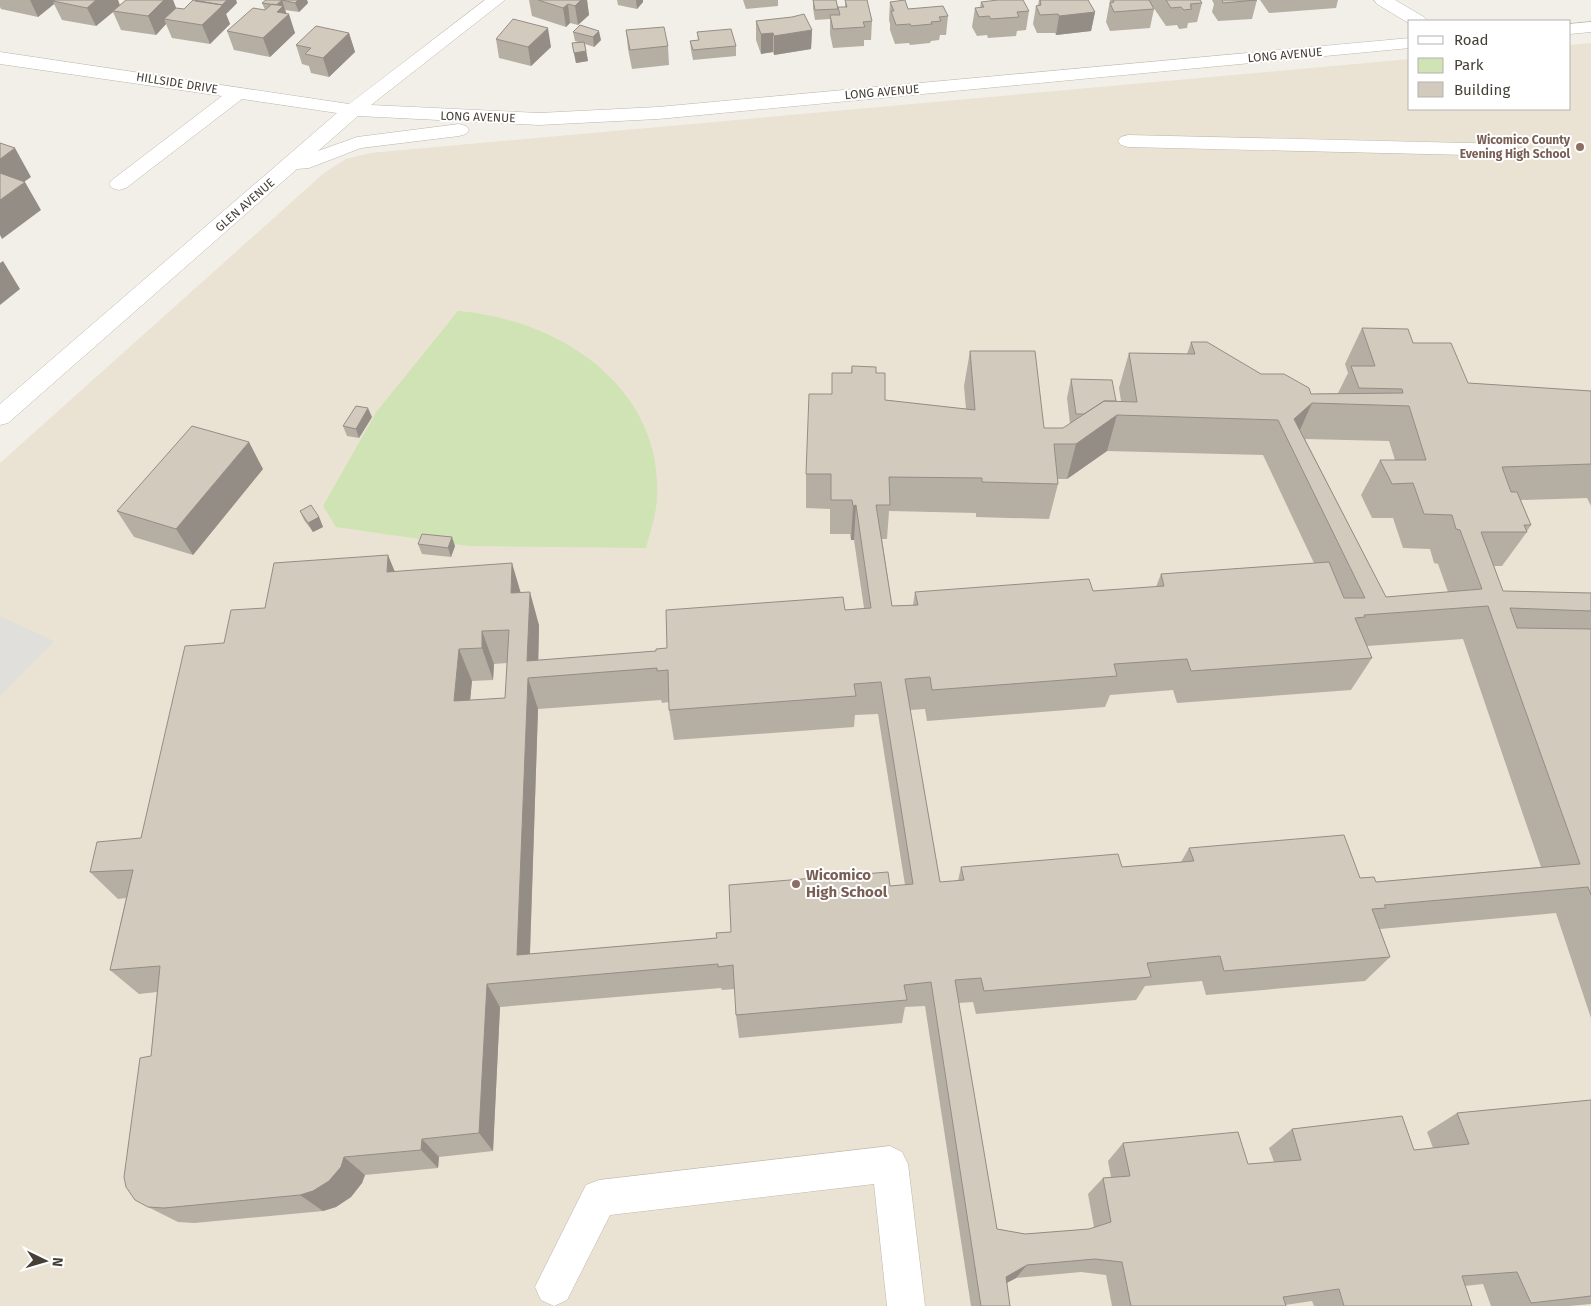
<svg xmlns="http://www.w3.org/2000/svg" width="1591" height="1306" viewBox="0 0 1591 1306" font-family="'Fira Sans',sans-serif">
<rect width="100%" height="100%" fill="#f2efe8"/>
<!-- education -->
<path fill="#eae3d3" d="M1591,43V1306H0V463L324,173L346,159L370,153L1410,59V109H1570V45Z"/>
<!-- green -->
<path fill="#d0e3b4" d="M458,311C559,319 664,387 657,499C656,516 650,532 646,548L468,546L336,527L323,506L377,411Z"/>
<!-- parking -->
<path fill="#e1dfdc" d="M0,616L54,641L0,696Z"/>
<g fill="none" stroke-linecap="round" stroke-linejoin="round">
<!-- minor casing -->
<g stroke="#bdb6ab" stroke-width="1">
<path id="minor" d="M485,0H505L371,105L539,113L658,107L1410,38V48L658,119L539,125L358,116L318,151L357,137L459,124L466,126L469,130L466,134L459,136L361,148L309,168L297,169L8,423L0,425V404L337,113L242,99L126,188L119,190L112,188L109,184L112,180L222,96L0,64V52L349,104Z
M1374,0H1395L1424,17L1427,21H1410V24L1377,4Z
M1591,22V32L1570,34V24Z
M1128,135L1509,144L1516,146L1519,150L1516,154L1509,156L1128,147L1121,145L1118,141L1121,137Z
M890,1146L902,1152L908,1164L925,1306H887L874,1184L610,1215L567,1300L554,1306L541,1300L535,1287L586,1185L599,1180Z"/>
</g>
<!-- minor -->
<use href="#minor" fill="#fff" fill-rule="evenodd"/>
</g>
<!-- wall -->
<path fill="#b5aea3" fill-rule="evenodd" d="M0,0H118L120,5L126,0H173L176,8L184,9L196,0H236L237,3L226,14L230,24L210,44L172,38L166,24L156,35L121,30L113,12L96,26L62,20L54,4L38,17L1,9L0,7Z
M266,0H307L308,3L299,12L285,10L295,33L270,57L234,50L227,31L265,10L262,3Z
M529,0H587L589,15L578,25L570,23L566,27L532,16Z
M617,0H643V2L637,9L618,5Z
M743,0H778V6L746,9Z
M813,0H836L838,9V15V7H845V0L872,21L871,40H864V46L833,48L830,34V19L815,20L813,8Z
M1039,0H1088L1095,12L1091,31L1056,35L1055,33H1037L1033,24L1036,6L1038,5Z
M1110,0H1200L1202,3L1197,22L1188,23L1187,28L1179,29L1177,25L1166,26L1151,4L1154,9L1150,28L1110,31L1106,22Z
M1212,0H1257L1252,19L1218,21L1212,12L1214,4Z
M1260,0H1338L1336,8L1269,13Z
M890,2L908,9L948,16L946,35H940L939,40L931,41L930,43L910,45L909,43L895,44L890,30V24L889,20Z
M981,2L1029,11L1026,30L1017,31L1016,36L988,38L987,35L977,36L972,27L975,8H980Z
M756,21L812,30L811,49L774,55L773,52L761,54L756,40Z
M580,25L601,40L594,47L585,44L588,61L576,63L572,43L578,42L575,41L573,32Z
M626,30L668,46L669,65L632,69L628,49Z
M697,32L736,46V56L693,60L691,50L690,41L698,40Z
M349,33L355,52L329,77L311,73L309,66L302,64L296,45Z
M496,39L551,47L531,66L499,58Z
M1362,328L1413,343L1468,383L1591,391V506L1587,498L1521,500L1531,525L1527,531V532L1502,566H1494L1503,591L1591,593V1018L1556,913L1380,929L1390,957L1365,981L1206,995L1202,981L1145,986L1136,1000L976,1014L973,1002L958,1003L997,1229L1025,1234L1089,1229L1094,1227L1088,1194L1103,1178L1111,1177L1108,1161L1123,1143L1248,1164L1274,1162L1269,1148L1292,1129L1414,1150L1433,1148L1427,1132L1457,1113L1591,1100V1304L1569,1306H1491L1483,1284L1465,1286L1472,1306H1314L1312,1301L1285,1305V1306H1112L1106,1275L1081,1272L1016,1278L1007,1283L1010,1306H971L925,1006L905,1007L902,1023L739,1038L736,1015L735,989L722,990L721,988L500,1007L493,1151L439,1157L438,1168L365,1175L362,1183L351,1197L336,1207L323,1211L194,1223L178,1222L148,1207L151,1056L157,992L139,994L110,970L126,898L118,899L90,872L141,838L224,643L265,608L395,571L520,593L539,625L538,660L656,651L667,648L845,610L864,608L854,540H851L850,534H830V509L806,508V474L832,394L851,373L852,366L876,373L885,400L966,409L964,386L970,351L1044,428H1063L1070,424L1067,398L1071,379L1116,401H1121L1119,388L1129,353L1187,354L1191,342L1261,374L1311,394L1338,393L1348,373L1345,364ZM1305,439L1389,441L1395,460H1380L1361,495L1372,518H1393L1403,548L1430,549L1434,563L1438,564L1448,592L1386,597ZM1107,451L1263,455L1314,563L1161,574L1156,587L1093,591L915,592L913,605L892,606L882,539H887L889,511L976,513V517L1049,519L1058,484L1057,479H1067ZM1463,639L1541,867L1376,882L1360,878L1189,848L1181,862L1122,867H961L958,881L940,882L910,710L925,709L927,721L1105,707L1110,695L1173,690L1177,703L1351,690L1372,658L1367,646ZM507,663L505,698L470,700L472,681L493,680L494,664ZM661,700L662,703L669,702V710L674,740L854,727L855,715L878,714L905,885L890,886L731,932L717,938L530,954L538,709Z
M372,417L359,438L347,436L343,426Z
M263,469L193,555L134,537L117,511Z
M300,511L319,517L323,527L313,532L304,520Z
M418,544L455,546L451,557L422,554Z"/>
<!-- shaded-wall -->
<path fill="#948d85" d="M30,0H59L53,1L54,4L38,17Z
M96,0H118L120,6L113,11V12L96,26L87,8Z
M164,0H173L178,13L164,19L166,24L156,35L148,16Z
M227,0H236L237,3L226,14L230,24L210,44L202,25Z
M282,0L287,16L289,14L295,33L270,57L263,38L276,6Z
M298,0H307L308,3L299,12L295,3Z
M581,0H587L589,15L578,25L575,6Z
M636,0H643V2L637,9Z
M568,4L570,23L566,27L563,8Z
M1095,12L1091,31L1056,35L1059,16Z
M548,28L551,47L531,66L528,47Z
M812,30L811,49L774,55V36Z
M599,31L601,40L594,47L593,37Z
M349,33L355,52L329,77L323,58Z
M773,33V52L761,54V34Z
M586,51L588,61L576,63L574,53Z
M15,148L31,177L3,197L0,191V159Z
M25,182L41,210L2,239L0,235V200Z
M3,261L20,289L0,305V263Z
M1312,403L1296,439L1294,419Z
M368,408L372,417L359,438L356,429Z
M1117,415L1107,451L1067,479L1076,444Z
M249,442L263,469L193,555L176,529Z
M856,505L854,540H851L853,506Z
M319,517L323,527L313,532L308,523Z
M452,537L455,546L451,557L448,548Z
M388,555L402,589L387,572Z
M512,563L522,597L511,593Z
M530,592L539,625L538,677L527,661Z
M482,631L494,664L493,680L482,648Z
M459,649L472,681L467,732L454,701Z
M528,678L538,709L529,980L517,955Z
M487,984L500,1007L493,1151L479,1133Z
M422,1139L439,1157L438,1168L421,1150Z
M344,1157L365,1175L362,1183L351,1197L336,1207L323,1211L300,1195Z
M1027,1265L1016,1278L995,1289L1006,1277Z"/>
<!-- building -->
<path fill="#d3cabe" stroke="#948d85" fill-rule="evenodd" d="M55,0H96L87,8L53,1Z
M126,0H164L148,16L113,11Z
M193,0L223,5L202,25L164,19L176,8L184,9Z
M196,0H227L222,5L195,1Z
M266,0H282L276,5L262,3Z
M282,0H298L295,3Z
M538,0H581L575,6L568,4L563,8Z
M813,0H836L838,9L815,10Z
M845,0H867L872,21L863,22L865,27L833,29L830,15H840L838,7H847Z
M905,0L908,9L943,6L948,16L939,17L941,21L931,22L932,24L911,26L910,24L896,25L891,11H894L890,2Z
M998,0H1023L1029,11L1017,12L1019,17L991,19L989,16L979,17L975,8L984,7L981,2Z
M1040,0H1088L1095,12L1059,16L1058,14L1040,15L1036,6L1041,5Z
M1113,0H1149L1154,9L1114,12L1110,3L1114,2Z
M1166,0H1200L1202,3L1190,4L1192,6H1190L1192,9L1184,10L1181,7L1171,8Z
M1222,0H1257L1223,3Z
M272,4L283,6L277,12L289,14L263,38L227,31L253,8L265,10Z
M804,14L812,30L774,36L773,33L761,34L756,21L792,17Z
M513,19L548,28L528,47L496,39Z
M580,25L599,31L593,37L573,32Z
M316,26L349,33L323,58L305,54L311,48L296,45Z
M664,27L668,46L630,50L626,30Z
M731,29L736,46L693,50L690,41L699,40L697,32Z
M584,42L586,51L574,53L572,43Z
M0,143L15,148L0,159Z
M0,173L25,182L0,200Z
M1362,328L1408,329L1413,343H1451L1468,383L1591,391V464L1502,467L1511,492H1517L1531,525H1524L1527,532H1481L1503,591L1591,593V611L1510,608L1517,628L1591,629V895L1588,887L1384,905L1386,908L1372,909L1390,957L1224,971L1220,956L1147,963L1151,977L984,991L981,978L955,980L997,1229L1025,1234L1089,1229L1111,1222L1103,1178L1130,1176L1123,1143L1238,1132L1248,1164L1301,1160L1292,1129L1402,1116L1414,1150L1469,1144L1457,1113L1591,1100V1296L1531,1303L1517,1272L1462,1276L1472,1306H1344L1339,1289L1283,1297L1286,1306H1131L1122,1262L1095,1259L1027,1265L1006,1277L1010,1306H981L931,982L904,985L907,1000L736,1015L733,965L718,967V964L487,984L479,1133L422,1139L421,1150L344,1157L341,1167L329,1181L313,1191L300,1195L164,1208L148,1207L135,1200L126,1187L124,1177L140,1058L151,1056L160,966L110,970L133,870L90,872L97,842L141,838L185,646L224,643L231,610L265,608L274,563L388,555L387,572L512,563L511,593L530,592L527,661L656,651V649L667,648L666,610L843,597L845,610L871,608L856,505L853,506L852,500H831V474H806L809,394H832V373H852V366L876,367V373H885V400L975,410L970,351H1035L1044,428H1063L1104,401L1137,402L1129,353L1195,354L1191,342H1207L1261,374H1284L1309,388L1311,394L1403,393L1402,389L1359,388L1351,366H1375ZM1312,403L1409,406L1426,460H1380L1392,484L1413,483L1424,514L1452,515L1456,529L1460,530L1482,589L1386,597L1294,419ZM1117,415L1278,420L1365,598H1344L1329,562L1161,574L1164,586L1093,591L1089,579L915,592L918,605L892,606L876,505H890L889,477L982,478V482L1058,484L1054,444H1076ZM1488,606L1580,864L1376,882L1374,877L1360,878L1344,835L1189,848L1194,861L1122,867L1118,854L961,867L964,880L940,882L905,679L930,677L932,690L1117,676L1114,664L1187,659L1191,671L1372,658L1355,618L1365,617L1364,615ZM509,630L505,698L454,701L459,649L482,648V631ZM657,668V671L668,670L669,710L856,696L854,684L881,682L913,884L890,886L888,872L729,885L731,932L716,933L717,938L517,955L528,678Z
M1071,379L1112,380L1116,401H1104L1084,414H1076Z
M356,406L368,408L356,429L343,426Z
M192,426L249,442L176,529L117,511Z
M311,505L319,517L308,523L300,511Z
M422,534L452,537L448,548L418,544Z"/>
<!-- markers -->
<g fill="#8d6e63" stroke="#fff" stroke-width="2">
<circle cx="1580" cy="147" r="5"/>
<circle cx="796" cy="884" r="5"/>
</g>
<g text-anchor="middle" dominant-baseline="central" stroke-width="4" stroke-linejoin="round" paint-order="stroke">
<!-- far-street labels -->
<g font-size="12" fill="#453f37" stroke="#fff">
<text transform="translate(1285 55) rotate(-5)">LONG AVENUE</text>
<text transform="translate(177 83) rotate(9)">HILLSIDE DRIVE</text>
<text transform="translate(882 92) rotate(-5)">LONG AVENUE</text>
<text transform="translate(478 117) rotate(2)">LONG AVENUE</text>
<text transform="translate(245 205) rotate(-41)">GLEN AVENUE</text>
</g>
<!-- far-education labels -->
<g font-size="12" font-weight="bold" fill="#785e54" stroke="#fff" text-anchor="end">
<text x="1570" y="140">Wicomico County<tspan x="1570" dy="14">Evening High School</tspan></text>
</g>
<!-- education labels -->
<g font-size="15" font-weight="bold" fill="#785e54" stroke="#fff" text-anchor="start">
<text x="806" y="875">Wicomico<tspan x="806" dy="17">High School</tspan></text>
</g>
</g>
<!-- legend -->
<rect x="1408" y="20" width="162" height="90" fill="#ffffff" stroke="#b5b2af"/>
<rect x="1418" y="36" width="25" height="8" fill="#ffffff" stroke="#b5b2af"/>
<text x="1454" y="45" font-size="15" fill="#453f37">Road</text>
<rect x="1418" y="58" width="25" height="15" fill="#d0e3b4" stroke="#b5b2af"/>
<text x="1454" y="70" font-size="15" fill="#453f37">Park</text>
<rect x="1418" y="82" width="25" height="15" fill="#d3cabe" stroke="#b5b2af"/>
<text x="1454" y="95" font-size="15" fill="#453f37">Building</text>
<!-- north arrow -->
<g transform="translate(45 1261) rotate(95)" stroke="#ffffff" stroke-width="4" paint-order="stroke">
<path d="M0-4L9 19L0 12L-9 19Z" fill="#453f37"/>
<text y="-8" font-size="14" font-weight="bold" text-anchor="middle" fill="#453f37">N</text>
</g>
</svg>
